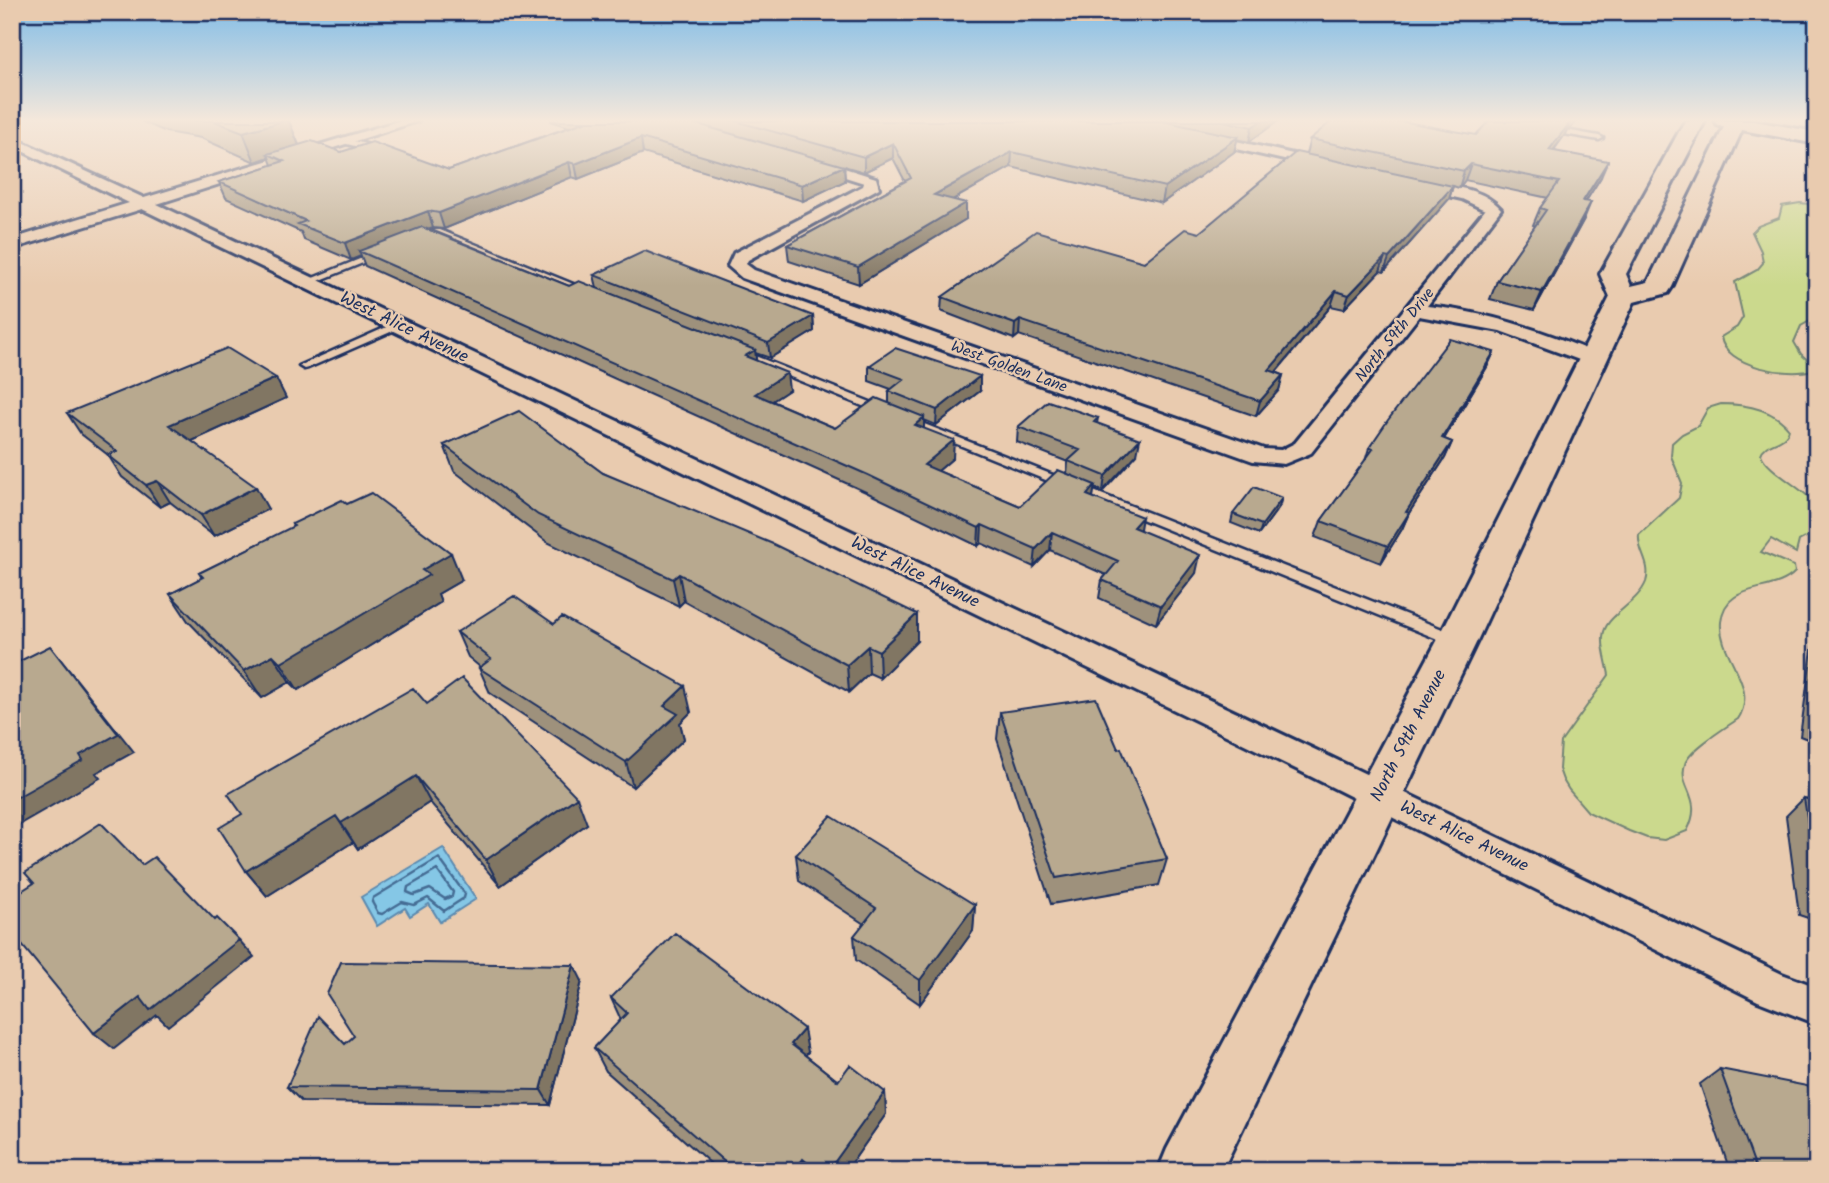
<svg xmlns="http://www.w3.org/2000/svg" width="1829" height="1183" viewBox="0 0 1829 1183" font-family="Kalam,sans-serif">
<rect width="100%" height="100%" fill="#e9cbaf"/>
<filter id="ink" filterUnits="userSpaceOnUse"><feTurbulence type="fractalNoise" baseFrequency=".0143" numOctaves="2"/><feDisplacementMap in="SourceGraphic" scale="14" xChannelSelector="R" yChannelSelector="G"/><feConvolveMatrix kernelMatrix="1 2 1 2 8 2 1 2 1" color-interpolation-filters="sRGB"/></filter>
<g filter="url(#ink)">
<!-- green -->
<path fill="#cbd98d" stroke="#738476" stroke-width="2" d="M1800,203L1817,205V266L1807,274L1817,291V317L1801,326L1794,342L1801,354L1814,366L1812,370C1788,377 1725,367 1721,337L1737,327L1743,317L1735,282L1757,270L1763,263L1761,251L1752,232L1758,226L1779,218L1782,206Z
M1721,404C1745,404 1773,409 1789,429C1786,444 1765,441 1761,454C1766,470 1803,488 1817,505V531L1799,541L1796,553L1771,539L1761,552L1794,566L1795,572C1774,595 1725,580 1721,622C1718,657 1760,685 1738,719C1725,728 1689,750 1685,764C1677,788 1705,797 1687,831L1664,840L1647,838L1629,831L1588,812L1569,790L1563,780L1559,769L1561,742L1609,675C1607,663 1602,649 1603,637C1604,615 1637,605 1646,582C1652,563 1637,552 1639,535L1679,498L1682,483L1671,456L1672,443L1682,434L1698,426L1708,408Z"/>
<!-- water -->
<path fill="#85c7e6" stroke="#5b8ab0" stroke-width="2" d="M443,848L476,899L440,922L429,904L410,916L405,908L377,926L361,897Z"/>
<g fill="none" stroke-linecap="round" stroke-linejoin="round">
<!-- shore-far1 -->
<path stroke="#456c94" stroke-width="2" d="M431,863L439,858L442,863"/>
<!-- shore -->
<path stroke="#456c94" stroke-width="2.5" d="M434,861L373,898L372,902L378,913L382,914L402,902L414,905L428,898L444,911L464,898L465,894L441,861
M437,870L453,892L452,896L445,899L430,889L414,895L407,892L408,887Z"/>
<!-- lane casing -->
<g stroke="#1b2f5e" stroke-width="5">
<path id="lane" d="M1549,127L1599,136L1603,138L1599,140L1546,131Z
M346,139L385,149L386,151L382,153L343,143V139Z
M434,230H440L593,292L585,294L437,235L418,242L414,239Z
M377,252L385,254L311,284L303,282Z
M398,322L402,323V327L308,368L304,369L299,366Z
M740,350L888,409L890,411L888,413H880L736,355L735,353Z
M909,418L1460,636L1462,640L1460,644H1450L905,423V419Z"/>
</g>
<!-- street casing -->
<g stroke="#1b2f5e" stroke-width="6">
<path id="street" d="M398,121H418L157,204L1320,752L1782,974L1817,987V1024L1758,1001L1298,770L142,209L12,249V239L129,203L12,146V137L144,198Z
M1201,133L1324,161L1331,165L1324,169L1196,140V134Z
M812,158L876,178L879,188L748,260L746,264L754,270L1264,449L1281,450L1295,443L1485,210L1462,199L1412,188L1409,185L1412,182L1417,180C1444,186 1482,186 1501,209L1427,306C1487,312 1545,331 1600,355L1603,359L1600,363L1593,365L1500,331L1419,316L1311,453L1284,464L1253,461L742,278L728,266L734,253L863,186L864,183L807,165L805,162L807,159Z"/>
</g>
<!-- secondary casing -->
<g stroke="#1b2f5e" stroke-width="6">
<path id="secondary" d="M1685,121H1705L1626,274L1631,286L1648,282L1724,127L1717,125L1715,121H1754L1817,132V144L1742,130L1672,287L1668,293L1634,302L1477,641L1222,1171H1158L1167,1149L1437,641L1610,297L1600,274Z"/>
</g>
<!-- lane -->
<use href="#lane" fill="#e9cbaf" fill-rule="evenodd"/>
<!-- street -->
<use href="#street" fill="#e9cbaf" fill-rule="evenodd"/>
<!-- secondary -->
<use href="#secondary" fill="#e9cbaf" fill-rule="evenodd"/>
</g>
<!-- wall -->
<path fill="#9e917b" stroke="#1b2f5e" stroke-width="2" d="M141,121H289L299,145L449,170L569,127L550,121H1278L1249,142L1237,139L1234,152L1162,203L1011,167L953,200L966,219L859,284L789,261L787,245L905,181L893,158L864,172L844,166L845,181L803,201L643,153L578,179L572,177L444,229L433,228L429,229L569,286L597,288L594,275L813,316L814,331L770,358L755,353L756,361L789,390L772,401L835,428L889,403V391L891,389L869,381V366L980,391L936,425L924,420V428L953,458L938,471L1020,506L1067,474L1068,462L1017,442L1018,427L1098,418L1097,423L1137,454L1103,491L1094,488L1093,498L1140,530L1196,573L1156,624L1099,598L1102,580L1106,575L1050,550L1034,567L981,543L978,546L868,493L365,266L361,256L351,260L304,240L301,232L226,198L219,182L272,165L269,157L255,162L201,138L166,132Z
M1489,121H1576L1570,129L1568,128L1564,136L1554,150L1601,177L1586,201L1584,219L1534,310L1490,299L1497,281L1535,226L1533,225L1540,208L1548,198L1465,180L1459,188L1453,186L1449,199L1384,272L1380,271L1344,309L1331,306L1276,372L1283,375L1279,390L1256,416L1019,335L1014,339L941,311L942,297L1144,262L1199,233L1306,154L1310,139L1476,135Z
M1494,352L1487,367L1444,439L1452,442L1445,458L1409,513L1402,529L1381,563L1315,537L1321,521L1365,461L1369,448Z
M286,398L192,441L268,509L214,536L170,502L160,507L122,477L108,455L81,434L67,413Z
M444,445L603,473L917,641L880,678L869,673L849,692L684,601L679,606L547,542L454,471Z
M1279,507L1259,534L1231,523L1233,514Z
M292,524L462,580L438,594L441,602L298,690L290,682L262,698L188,621L170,594L202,578L199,573L293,527Z
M554,624L691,712L680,723L684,739L633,787L490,693L479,668L480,667L468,657L457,632Z
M1817,638V743L1800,736L1813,642Z
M427,704L587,824L500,886L430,802L358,849L353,842L267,896L246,871Z
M1000,712L1118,749L1167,859L1159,885L1051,904L997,739Z
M1804,798L1817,802V921L1799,915L1786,816Z
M796,855L975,905L973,931L920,1004L856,960L854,936L864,924L799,881Z
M582,981L550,1105L302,1102L287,1087L345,1044Z
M611,998L808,1052L805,1055L838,1081L885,1092L886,1114L846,1171H719L606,1071L594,1048L621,1020Z
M1720,1069L1817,1171H1730L1700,1084Z"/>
<!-- shaded-wall -->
<path fill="#817664" stroke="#1b2f5e" stroke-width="2" d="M284,121H289L300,148L268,154L269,157L255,162L243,132Z
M1261,121H1278L1249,142L1252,127Z
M1571,121L1564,136L1542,165L1549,150Z
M1238,137L1234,152L1162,203L1165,187Z
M641,138L643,153L578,179L575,164Z
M893,143V158L864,172V157Z
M1012,152L1011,167L934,210V195Z
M1608,161L1601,177L1576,217L1583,201Z
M569,162L572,177L444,229L439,213Z
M1471,164L1465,180L1459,188L1464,171Z
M844,166L845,181L803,201L802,185Z
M1453,186L1449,199L1384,272L1389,258Z
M1591,202L1584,219L1534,310L1542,292Z
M966,203V219L859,284L858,267Z
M428,211L433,228L366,254L359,251L361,256L351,260L345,243Z
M1385,257L1380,271L1344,309L1349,295Z
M1336,291L1331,306L1265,385L1269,370Z
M813,316L814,331L770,358L768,343Z
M1020,320L1019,335L1014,339L1015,324Z
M755,350L757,367L745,356Z
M1494,352L1487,367L1435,454L1442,438Z
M787,373L789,390L757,411L755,394Z
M1283,375L1279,390L1256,416L1260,401Z
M980,376V391L936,425L937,410Z
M276,378L286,398L181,446L169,425Z
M924,417V434L915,425Z
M1140,439L1137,454L1103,491L1105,476Z
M954,440L953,458L924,483V465Z
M1452,442L1445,458L1409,513L1402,529L1381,563L1388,546L1406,512Z
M157,481L170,502L160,507L146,485Z
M1095,485L1092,502L1087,495Z
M256,487L268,509L214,536L201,515Z
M1282,498L1279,507L1259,534L1262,525Z
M1142,517L1139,535L1133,527Z
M982,525L981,543L978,546L979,528Z
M1052,532L1050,550L1034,567L1036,549Z
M451,553L462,580L438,594L441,602L298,690L281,663L422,570Z
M1200,555L1196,573L1156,624L1161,606Z
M679,574L684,601L679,606L673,579Z
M917,614V641L880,678L879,651Z
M50,646L134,752L96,773L100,778L18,825L12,820V800L80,755Z
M868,646L869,673L849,692L847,665Z
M273,655L290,682L262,698L244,671Z
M685,686L691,712L680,723L684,739L633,787L626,762L664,706Z
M416,776L430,802L358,849L341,823Z
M577,797L587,824L500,886L486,860Z
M336,816L353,842L267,896L246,871Z
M975,905L973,931L920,1004V980Z
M239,940L254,957L168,1026L157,1015L114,1049L94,1033L140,997Z
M574,965L582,981L550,1105L541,1090Z
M804,1029L808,1052L796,1067L791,1044Z
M885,1092L886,1114L846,1171H828Z
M803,1159L806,1171H794Z"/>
<!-- building -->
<path fill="#b8a98f" stroke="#1b2f5e" stroke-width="2" d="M214,121H284L243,132Z
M587,121H687L844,166L802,185L641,138L575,164L569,162L439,213L428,211L345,243L298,224L306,221L219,182L284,161L268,154L312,141L341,152L372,142L449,170Z
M735,121H1162L1238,137L1165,187L1012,152L934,195L966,203L858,267L787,245L911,178L893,143L864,157Z
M1223,121H1261L1252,127Z
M1332,121H1401L1476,135L1489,121H1571L1549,150L1608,161L1583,201L1591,202L1542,292L1497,281L1546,210L1540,208L1559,182L1471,164L1464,171L1310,139Z
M1296,152L1453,186L1389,258L1385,257L1349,295L1336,291L1269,370L1283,375L1260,401L1020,320L1015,324L942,297L1036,231L1144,262L1185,229L1199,233Z
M422,227L569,286L579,281L755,350L745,356L787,373L755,394L835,428L876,398L924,417L915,425L954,440L924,465L1020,506L1058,470L1095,485L1087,495L1142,517L1133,527L1200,555L1161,606L1102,580L1118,561L1052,532L1036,549L982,525L979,528L868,475L359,251Z
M645,251L813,316L768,343L594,275Z
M1450,339L1494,352L1442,438L1452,442L1406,512L1409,513L1388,546L1321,521L1373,449L1369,448L1388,420Z
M227,348L276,378L169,425L256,487L201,515L157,481L146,485L108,455L117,451L67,413Z
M895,348L980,376L937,410L889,391L904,379L869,366Z
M1048,401L1098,418L1094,422L1140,439L1105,476L1068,461L1080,450L1018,427Z
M519,411L603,473L773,544L917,614L879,651L868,646L847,665L679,574L673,579L538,515L444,445Z
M1254,487L1282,498L1262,525L1233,514Z
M371,493L451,553L422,570L429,575L281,663L273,655L244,671L170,594L203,577L199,573L294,526L292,524L342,500L347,504Z
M514,596L554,624L562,617L685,686L664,706L678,714L626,762L479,668L491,659L457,632Z
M50,646L118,734L80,755L83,760L12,800V658L16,663Z
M462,678L577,797L486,860L416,776L341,823L336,816L246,871L219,828L242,814L228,794L413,688L427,704Z
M1096,698L1118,749L1121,748L1167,859L1056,878L1000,712Z
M1804,798L1817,802V881Z
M831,816L975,905L920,980L854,936L876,908L796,855Z
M101,823L142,865L154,857L215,920L217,918L239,940L150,1010L140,997L94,1033L12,933V897L34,883L25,873Z
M675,933L804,1029L791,1044L838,1081L850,1065L885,1092L828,1171H817L803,1159L794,1171H735L594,1048L627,1013L611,998Z
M341,962L574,965L541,1090L287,1087L318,1016L345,1044L354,1036L327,994Z
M1720,1069L1817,1088V1171H1757Z"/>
</g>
<!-- sky -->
<linearGradient id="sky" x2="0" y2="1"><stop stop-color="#80bce7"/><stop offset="0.42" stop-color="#f5e8db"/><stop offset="1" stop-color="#f5e8db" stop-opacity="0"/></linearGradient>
<rect width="1829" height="286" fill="url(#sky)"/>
<g text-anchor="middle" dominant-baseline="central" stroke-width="5" stroke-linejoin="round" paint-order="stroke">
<!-- far-street labels -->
<g font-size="16" fill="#1b2f5e" stroke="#e9cbaf">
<text transform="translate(1395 335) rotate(-51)">North 59th Drive</text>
<text transform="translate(1009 367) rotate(20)">West Golden Lane</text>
</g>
<!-- street labels -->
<g font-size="18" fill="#1b2f5e" stroke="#e9cbaf">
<text transform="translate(404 328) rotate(26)">West Alice Avenue</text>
<text transform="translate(915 573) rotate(26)">West Alice Avenue</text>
<text transform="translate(1409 736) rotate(-63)">North 59th Avenue</text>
<text transform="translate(1464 837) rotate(26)">West Alice Avenue</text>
</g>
</g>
<!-- margin -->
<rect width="1829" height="1183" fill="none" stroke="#e9cbaf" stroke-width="42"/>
<rect x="21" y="21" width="1787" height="1141" fill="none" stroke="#1b2f5e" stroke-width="2.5" filter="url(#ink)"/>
</svg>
